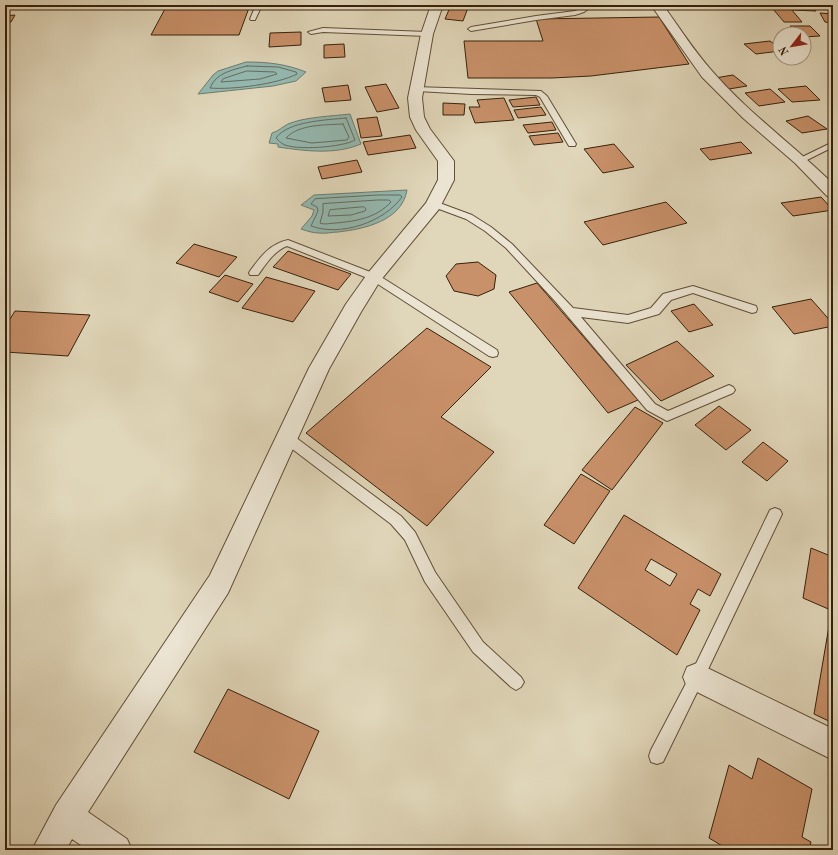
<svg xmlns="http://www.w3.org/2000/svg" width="838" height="855" viewBox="0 0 838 855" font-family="'Old Standard TT',serif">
<rect width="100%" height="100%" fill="#e0d6b9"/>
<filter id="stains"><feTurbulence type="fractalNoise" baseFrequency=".005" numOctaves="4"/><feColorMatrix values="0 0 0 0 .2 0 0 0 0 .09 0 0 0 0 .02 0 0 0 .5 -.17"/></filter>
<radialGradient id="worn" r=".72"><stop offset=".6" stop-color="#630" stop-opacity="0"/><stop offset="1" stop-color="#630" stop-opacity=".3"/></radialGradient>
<!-- water -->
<path fill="#94b9b1" stroke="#6e7c6f" d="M246,62C268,62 286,64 306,72L296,81L273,86L198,94L213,75L218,71Z
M350,114L361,144C335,155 305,151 278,147V144L269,143L272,133C279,131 282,127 288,124C304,117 333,116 350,114Z
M407,190C402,221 364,229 338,232C332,232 325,234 319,233C313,233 307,231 301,229L312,216L314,210L301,205L314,195Z"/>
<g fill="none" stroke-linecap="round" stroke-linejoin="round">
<!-- shore -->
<path stroke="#656c5e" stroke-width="1" d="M247,66L278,67L296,72L297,74C278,84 232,90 210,88C216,73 232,70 247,66Z
M247,71L275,72L277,74L260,79L221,82L223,79Z
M346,118L355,140C344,147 295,151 283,144C281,143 278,140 276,138C288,121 327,120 346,118Z
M343,124L349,137L347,140L312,143L286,138C299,124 325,125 343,124Z
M378,195H400L402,197C384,222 341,237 311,226L318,211L317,207L311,204L315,199Z
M378,200H389L391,202C376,218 357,221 336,223C331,223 325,225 320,223L323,212V204Z
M364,207L366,209L365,211L351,215L328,216L330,210Z"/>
</g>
<!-- building -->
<path fill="#c9916a" stroke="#36200b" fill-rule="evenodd" d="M167,5H250L239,35H151Z
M451,5H469L463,21L445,19Z
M790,5H812L816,11L793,10Z
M773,9H791L802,22H784Z
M820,13L833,14V23L825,22Z
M15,15L11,22H5V16Z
M659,17L689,64L591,76L552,78H468L464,41H543L536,19Z
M790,26H810L820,36L804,37V34H797Z
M301,32V45L269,47L270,33Z
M770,41L780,48V51L756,54L744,44Z
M344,44L345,57L324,58V45Z
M733,75L747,86L729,89L715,78Z
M386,84L399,108L377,112L365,87Z
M348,85L351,100L325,102L322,88Z
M806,86L820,100L792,102L778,89Z
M770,89L785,102L759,106L745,93Z
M536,97L540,105L513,107L509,100Z
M504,98L514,120L475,123L469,107H480L477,100Z
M443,103L465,104L464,115H443Z
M541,107L546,115L518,118L514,110Z
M808,116L827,129L802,133L786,121Z
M377,117L382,136L361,138L357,119Z
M552,122L556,130L528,133L523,125Z
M558,133L563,142L534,145L529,136Z
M410,135L416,148L368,155L363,142Z
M741,142L752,153L710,160L700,149Z
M614,144L634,167L603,173L584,149Z
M357,160L362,172L322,179L318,167Z
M821,197L833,210L793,216L781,203Z
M666,202L687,223L603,245L584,222Z
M194,244L237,257L219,277L176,263Z
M288,251L351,274L338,290L273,267Z
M478,262L496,275L494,289L478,296L454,291L446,276L456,264Z
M225,275L253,284L238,302L209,292Z
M266,277L315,291L293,322L242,308Z
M537,283L638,400L608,413L509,292Z
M811,299L833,324V326L794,334L772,307Z
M694,304L713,325L689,332L671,311Z
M15,311L90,315L68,356L5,352V327Z
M427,328L491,367L441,417L494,452L427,526L306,433Z
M677,341L714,376L661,401L626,365Z
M719,406L751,430L726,450L695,425Z
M635,407L663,423L612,490L582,470Z
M763,442L788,461L767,481L742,462Z
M581,474L610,491L574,544L544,525Z
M624,515L721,574L710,596L698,589L690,604L700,610L677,655L578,588ZM651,559L677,574L670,586L645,570Z
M811,548L833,557V611L803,598Z
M829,626L833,628V723L814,714Z
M228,689L319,731L289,799L194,752Z
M758,758L812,789L802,837L811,842L809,850H729L709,838L729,765L752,779Z"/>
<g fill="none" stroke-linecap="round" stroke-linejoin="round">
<!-- lane casing -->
<g stroke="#604e36" stroke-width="2">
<path id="lane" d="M5,5H10L5,10Z
M256,5H262L255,20H251L250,19Z
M581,5H587L588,9L584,12L575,15L536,20L471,31L468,29L471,27L536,16L575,11L582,8Z
M323,28L427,32L430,34L427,36L323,32L311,34L308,32Z
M414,87L541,91L547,96L576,144L575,146H569L540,97L536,95L471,94L417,91H414Z
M833,142V147L803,162H797L796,160Z
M434,201L472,215L491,227L512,244L573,308L628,315L651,308L663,294L693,286L756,306L757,309L756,312L752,313L693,293L671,300L659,314L628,323L581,317L655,404L668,411L729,385L733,387L735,390L733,393L667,421L647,410L555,301L506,248L485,231L466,219L431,206L430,204L431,202Z
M288,240L378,275L497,350L498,353L497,356L493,357L489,356L370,279L287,246C274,251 266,264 258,275H250L249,273L250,271C261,256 270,244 288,240Z
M287,433L291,434L401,516L415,532L435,572L483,642L521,677L524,682L521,687L516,690L511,687L473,652L425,582L405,540L391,524L283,442L281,438L283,434Z
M775,508L780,510L782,514L702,682L663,762L657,764L651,762L649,756L651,750L692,672L770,510Z"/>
</g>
<!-- street casing -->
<g stroke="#604e36" stroke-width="2">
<path id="street" d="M431,5H443L433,34L422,98L424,117L430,129L454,161V180L439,209L380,281L361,312L329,369L228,593L88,812L127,839L132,850H88L72,839L66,850H32L56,805L210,575L309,368L346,304L368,273L426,203L438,180V161L416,130L410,117L408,98L421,34Z
M651,5H663C679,27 694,51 712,71C748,113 794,145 833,184V198L827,196L795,163L743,118L702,77Z
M697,663L833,729V760L687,687L683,677L687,667Z"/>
</g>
<!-- lane -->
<use href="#lane" fill="#ebe4d2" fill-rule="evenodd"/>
<!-- street -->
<use href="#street" fill="#ebe4d2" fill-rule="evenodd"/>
</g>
<!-- margin -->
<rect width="838" height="855" fill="none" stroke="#e0d6b9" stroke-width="20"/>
<rect x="6" y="6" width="826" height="843" fill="none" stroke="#36200b" stroke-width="2"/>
<rect x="10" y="10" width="818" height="835" fill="none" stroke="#36200b"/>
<!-- north arrow -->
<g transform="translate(792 46) rotate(239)"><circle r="19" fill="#ebe4d2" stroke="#a39682"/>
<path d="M0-3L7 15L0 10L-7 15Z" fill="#8f2418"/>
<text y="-6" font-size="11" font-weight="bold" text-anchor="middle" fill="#36200b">N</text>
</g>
<rect width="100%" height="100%" filter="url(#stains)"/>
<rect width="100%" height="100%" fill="url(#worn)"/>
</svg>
